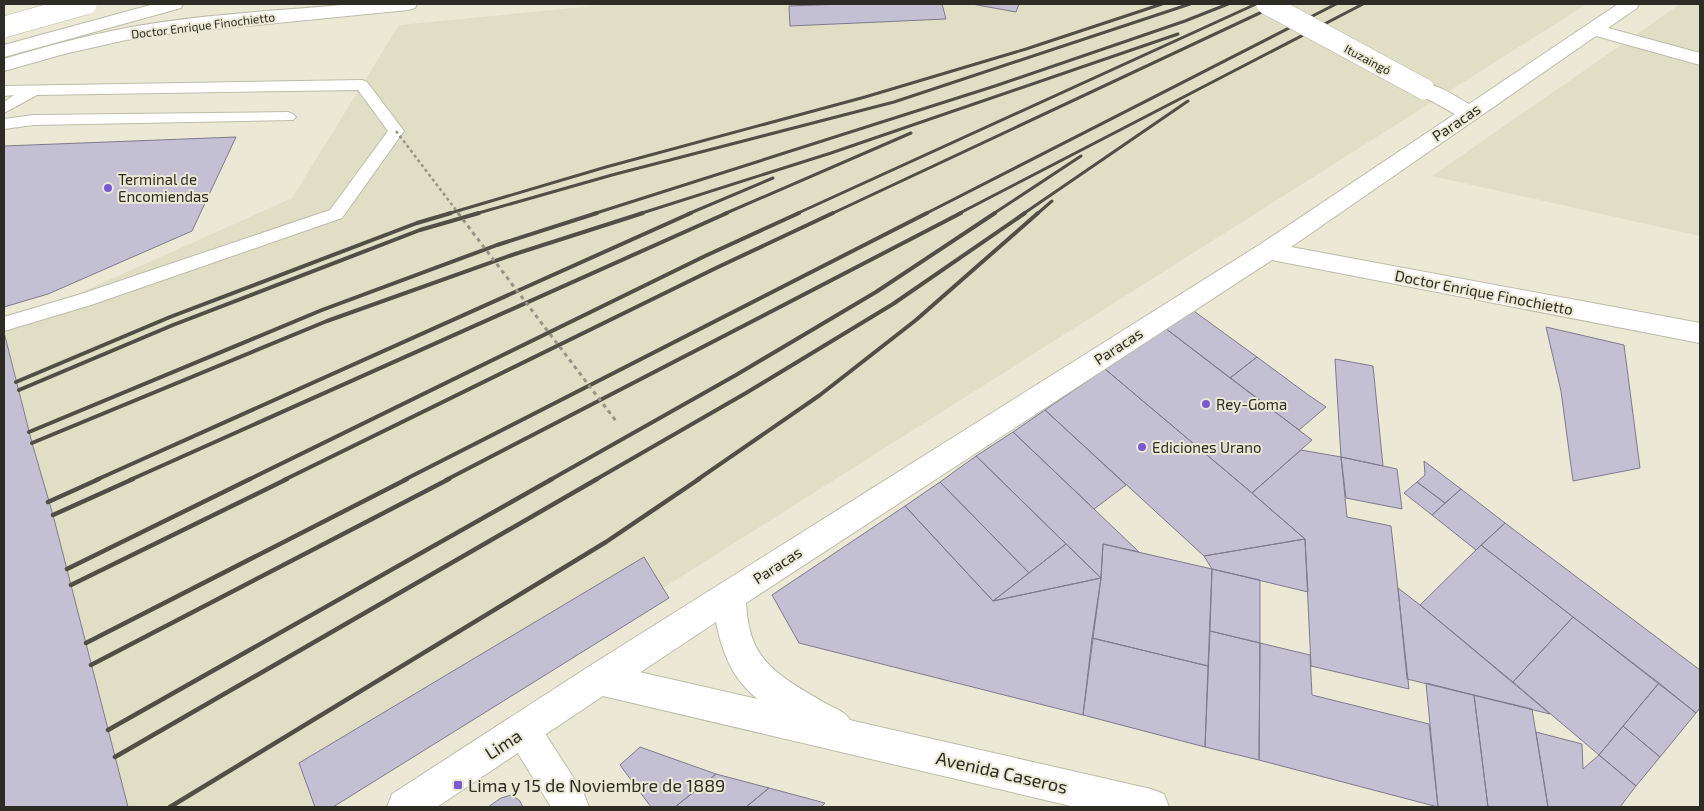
<svg xmlns="http://www.w3.org/2000/svg" width="1704" height="811" viewBox="0 0 1704 811" font-family="'Exo 2',sans-serif">
<rect width="100%" height="100%" fill="#ebe9d6"/>
<!-- built -->
<path fill="#e0dfc5" d="M614,4H1587L317,807H128L53,515L32,443L4,327L292,198L399,25Z
M1680,4H1700V236L1432,176Z"/>
<!-- building -->
<path fill="#c2c0d2" stroke="#7d7b8c" d="M842,4H942L946,19L790,26L789,6Z
M972,4H1019L1016,12Z
M236,137L192,231L48,294L4,307V146Z
M1191,309L1257,357L1230,378L1165,328Z
M1546,327L1624,345L1640,468L1573,481L1561,391Z
M1165,328L1312,440L1252,493L1105,369Z
M4,332L32,443L53,515L128,807H4Z
M1257,357L1307,394L1326,407L1299,430L1230,378Z
M1335,359L1373,366L1383,466L1341,457Z
M1105,369L1252,493L1305,539L1204,556L1045,410Z
M1045,410L1126,485L1094,509L1013,432Z
M1013,432L1094,509L1139,552L1103,544L1101,578L976,456Z
M1301,450L1341,457L1347,517L1391,526L1409,689L1311,666L1305,539L1252,493Z
M976,456L1066,544L1029,573L940,482Z
M1341,457L1397,469L1402,509L1346,498Z
M1424,461L1461,489L1445,503L1417,482L1425,475Z
M940,482L1029,573L993,601L905,506Z
M1417,482L1445,503L1432,515L1404,493Z
M1461,489L1505,523L1476,550L1432,515Z
M905,506L993,601L1101,578L1083,715L799,643L772,595Z
M1505,523L1700,670V708L1696,713L1481,545Z
M1305,539L1308,592L1212,569L1204,556Z
M1066,544L1101,578L993,601L1029,573Z
M1103,544L1212,569L1208,666L1092,638L1101,578Z
M1481,545L1573,617L1513,682L1420,605Z
M644,557L669,598L333,807H315L299,763Z
M1212,569L1260,580V643L1210,631Z
M1398,588L1420,605L1550,714L1407,679Z
M1573,617L1659,683L1599,755L1513,682Z
M1210,631L1260,643L1259,760L1205,747Z
M1092,638L1208,666L1205,747L1083,715Z
M1260,643L1310,655L1312,695L1429,724L1438,807L1259,760Z
M1426,683L1474,695L1488,807H1438Z
M1659,683L1696,713L1660,757L1623,726Z
M1474,695L1532,709L1548,807H1488Z
M1623,726L1660,757L1636,786L1599,755Z
M1536,732L1582,744L1583,769L1599,755L1636,786L1620,807H1548Z
M640,747L716,774L675,807H651L620,765Z
M716,774L769,788L746,807H675Z
M769,788L825,803L821,807H746Z
M511,795L519,800L523,807H488L501,798Z"/>
<g fill="none" stroke-linecap="round" stroke-linejoin="round">
<!-- lane casing -->
<g stroke="#bdbca9" stroke-width="2">
<path id="lane" d="M362,80L367,82L404,131L342,218L91,305L4,331V317L81,294L330,210L388,131L358,90L37,95L4,113V102L14,95L4,96V86Z
M288,112L293,114L296,117L293,120L34,125L4,129V119L34,115Z"/>
</g>
<!-- street casing -->
<g stroke="#bdbca9" stroke-width="2">
<path id="street" d="M1618,4H1639L1637,8L1608,28L1700,53V65L1596,36L1291,247L1700,323V343L1272,260L746,603C747,617 749,632 755,645C768,672 800,688 825,703C840,711 849,713 855,729L850,741L838,746C806,733 760,708 739,680C727,664 720,642 716,622L612,691L600,695L588,691L583,679L588,667L1259,245L1455,114L1417,93L1414,89L1417,85C1434,80 1454,96 1469,104Z
M523,713L535,718L584,794L589,807H551L511,742L506,730L511,718Z"/>
</g>
<!-- secondary casing -->
<g stroke="#bdbca9" stroke-width="2">
<path id="secondary" d="M353,4H417L415,8L408,10L174,33L126,40L64,54L4,71V59C44,47 84,36 126,28C200,14 277,11 353,4Z
M600,663L1151,789L1164,794L1169,807H1075L603,696L437,807H387L392,794L588,667Z"/>
</g>
<!-- highway casing -->
<g stroke="#bdbca9" stroke-width="2">
<path id="highway" d="M154,4H183L181,8L4,57V45Z"/>
</g>
<!-- lane -->
<use href="#lane" fill="#fff" fill-rule="evenodd"/>
<!-- street -->
<use href="#street" fill="#fff" fill-rule="evenodd"/>
<!-- secondary -->
<use href="#secondary" fill="#fff" fill-rule="evenodd"/>
<!-- highway -->
<use href="#highway" fill="#fff" fill-rule="evenodd"/>
<!-- rail-far2 -->
<path stroke="#504f45" stroke-width="3" d="M447,214L606,167L865,97L1026,49L1162,4
M475,214L612,175L894,102L1190,4
M593,214L995,86L1185,21L1228,4
M639,214L831,153L1178,34
M688,214L773,178
M724,214L911,133
M796,214L1256,4
M831,214L1279,4
M925,214L1336,4
M958,214L1363,4
M993,214L1081,156
M1023,214L1188,101
M1037,214L1052,201"/>
<!-- rail-far1 -->
<path stroke="#504f45" stroke-width="4" d="M16,382L170,317L417,223L451,213
M19,390L173,325L420,230L479,213
M29,432L322,310L497,245L597,213
M32,443L327,321L512,255L643,213
M96,480L691,213
M130,480L727,213
M248,480L705,256L799,213
M284,480L716,268L833,213
M404,480L927,213
M446,480L961,213
M550,480L736,375L876,292L995,213
M595,480L746,393L893,304L1025,213
M697,480L820,395L916,320L1038,213"/>
<!-- rail -->
<path stroke="#504f45" stroke-width="4.5" d="M48,502L99,479
M53,515L133,479
M67,569L250,479
M71,585L287,479
M86,643L407,479
M91,665L449,479
M108,730L552,479
M115,757L597,479
M170,807L606,542L699,479"/>
<!-- street-bridge casing -->
<g stroke="#bdbca9" stroke-width="22" stroke-linecap="butt">
<path id="street-bridge" d="M1267,4L1424,89"/>
</g>
<!-- highway-bridge casing -->
<g stroke="#bdbca9" stroke-width="22" stroke-linecap="butt">
<path id="highway-bridge" d="M4,27L86,4"/>
</g>
<!-- path-bridge-far1 -->
<path stroke="#969487" stroke-width="2.5" stroke-dasharray="3 3" stroke-linecap="butt" d="M396,131L459,214"/>
<!-- path-bridge -->
<path stroke="#969487" stroke-width="3" stroke-dasharray="4 4" stroke-linecap="butt" d="M458,213L616,421"/>
<!-- street-bridge -->
<use href="#street-bridge" stroke="#fff" stroke-width="21"/>
<!-- highway-bridge -->
<use href="#highway-bridge" stroke="#fff" stroke-width="21"/>
</g>
<!-- markers -->
<g fill="#795ad4" stroke="#ebe9d6" stroke-width="2">
<circle cx="108" cy="188" r="5"/>
<circle cx="1206" cy="404" r="5"/>
<circle cx="1142" cy="447" r="5"/>
<rect x="453" y="780" width="10" height="10" rx="2.5"/>
</g>
<g text-anchor="middle" dominant-baseline="central" stroke-width="4" stroke-linejoin="round" paint-order="stroke">
<!-- far-street labels -->
<g font-size="12" fill="#2c2b24" stroke="#ebe9d6">
<text transform="translate(203 25) rotate(-7)">Doctor Enrique Finochietto</text>
<text transform="translate(1368 59) rotate(28)">Ituzaingó</text>
</g>
<!-- street labels -->
<g font-size="15" fill="#2c2b24" stroke="#ebe9d6">
<text transform="translate(1456 122) rotate(-34)">Paracas</text>
<text transform="translate(1484 292) rotate(11)">Doctor Enrique Finochietto</text>
<text transform="translate(1118 346) rotate(-33)">Paracas</text>
<text transform="translate(777 565) rotate(-33)">Paracas</text>
</g>
<!-- poi labels -->
<g font-size="15" fill="#2c2b24" stroke="#ebe9d6" text-anchor="start">
<text x="118" y="179">Terminal de<tspan x="118" dy="17">Encomiendas</tspan></text>
<text x="1216" y="404">Rey-Goma</text>
<text x="1152" y="447">Ediciones Urano</text>
</g>
<!-- near-street labels -->
<g font-size="18" fill="#2c2b24" stroke="#ebe9d6">
<text transform="translate(503 744) rotate(-33)">Lima</text>
<text transform="translate(1002 772) rotate(13)">Avenida Caseros</text>
</g>
<!-- near-poi labels -->
<g font-size="18" fill="#2c2b24" stroke="#ebe9d6" text-anchor="start">
<text x="468" y="785">Lima y 15 de Noviembre de 1889</text>
</g>
</g>
<!-- border -->
<rect width="1704" height="811" fill="none" stroke="#2c2b24" stroke-width="10"/>
</svg>
